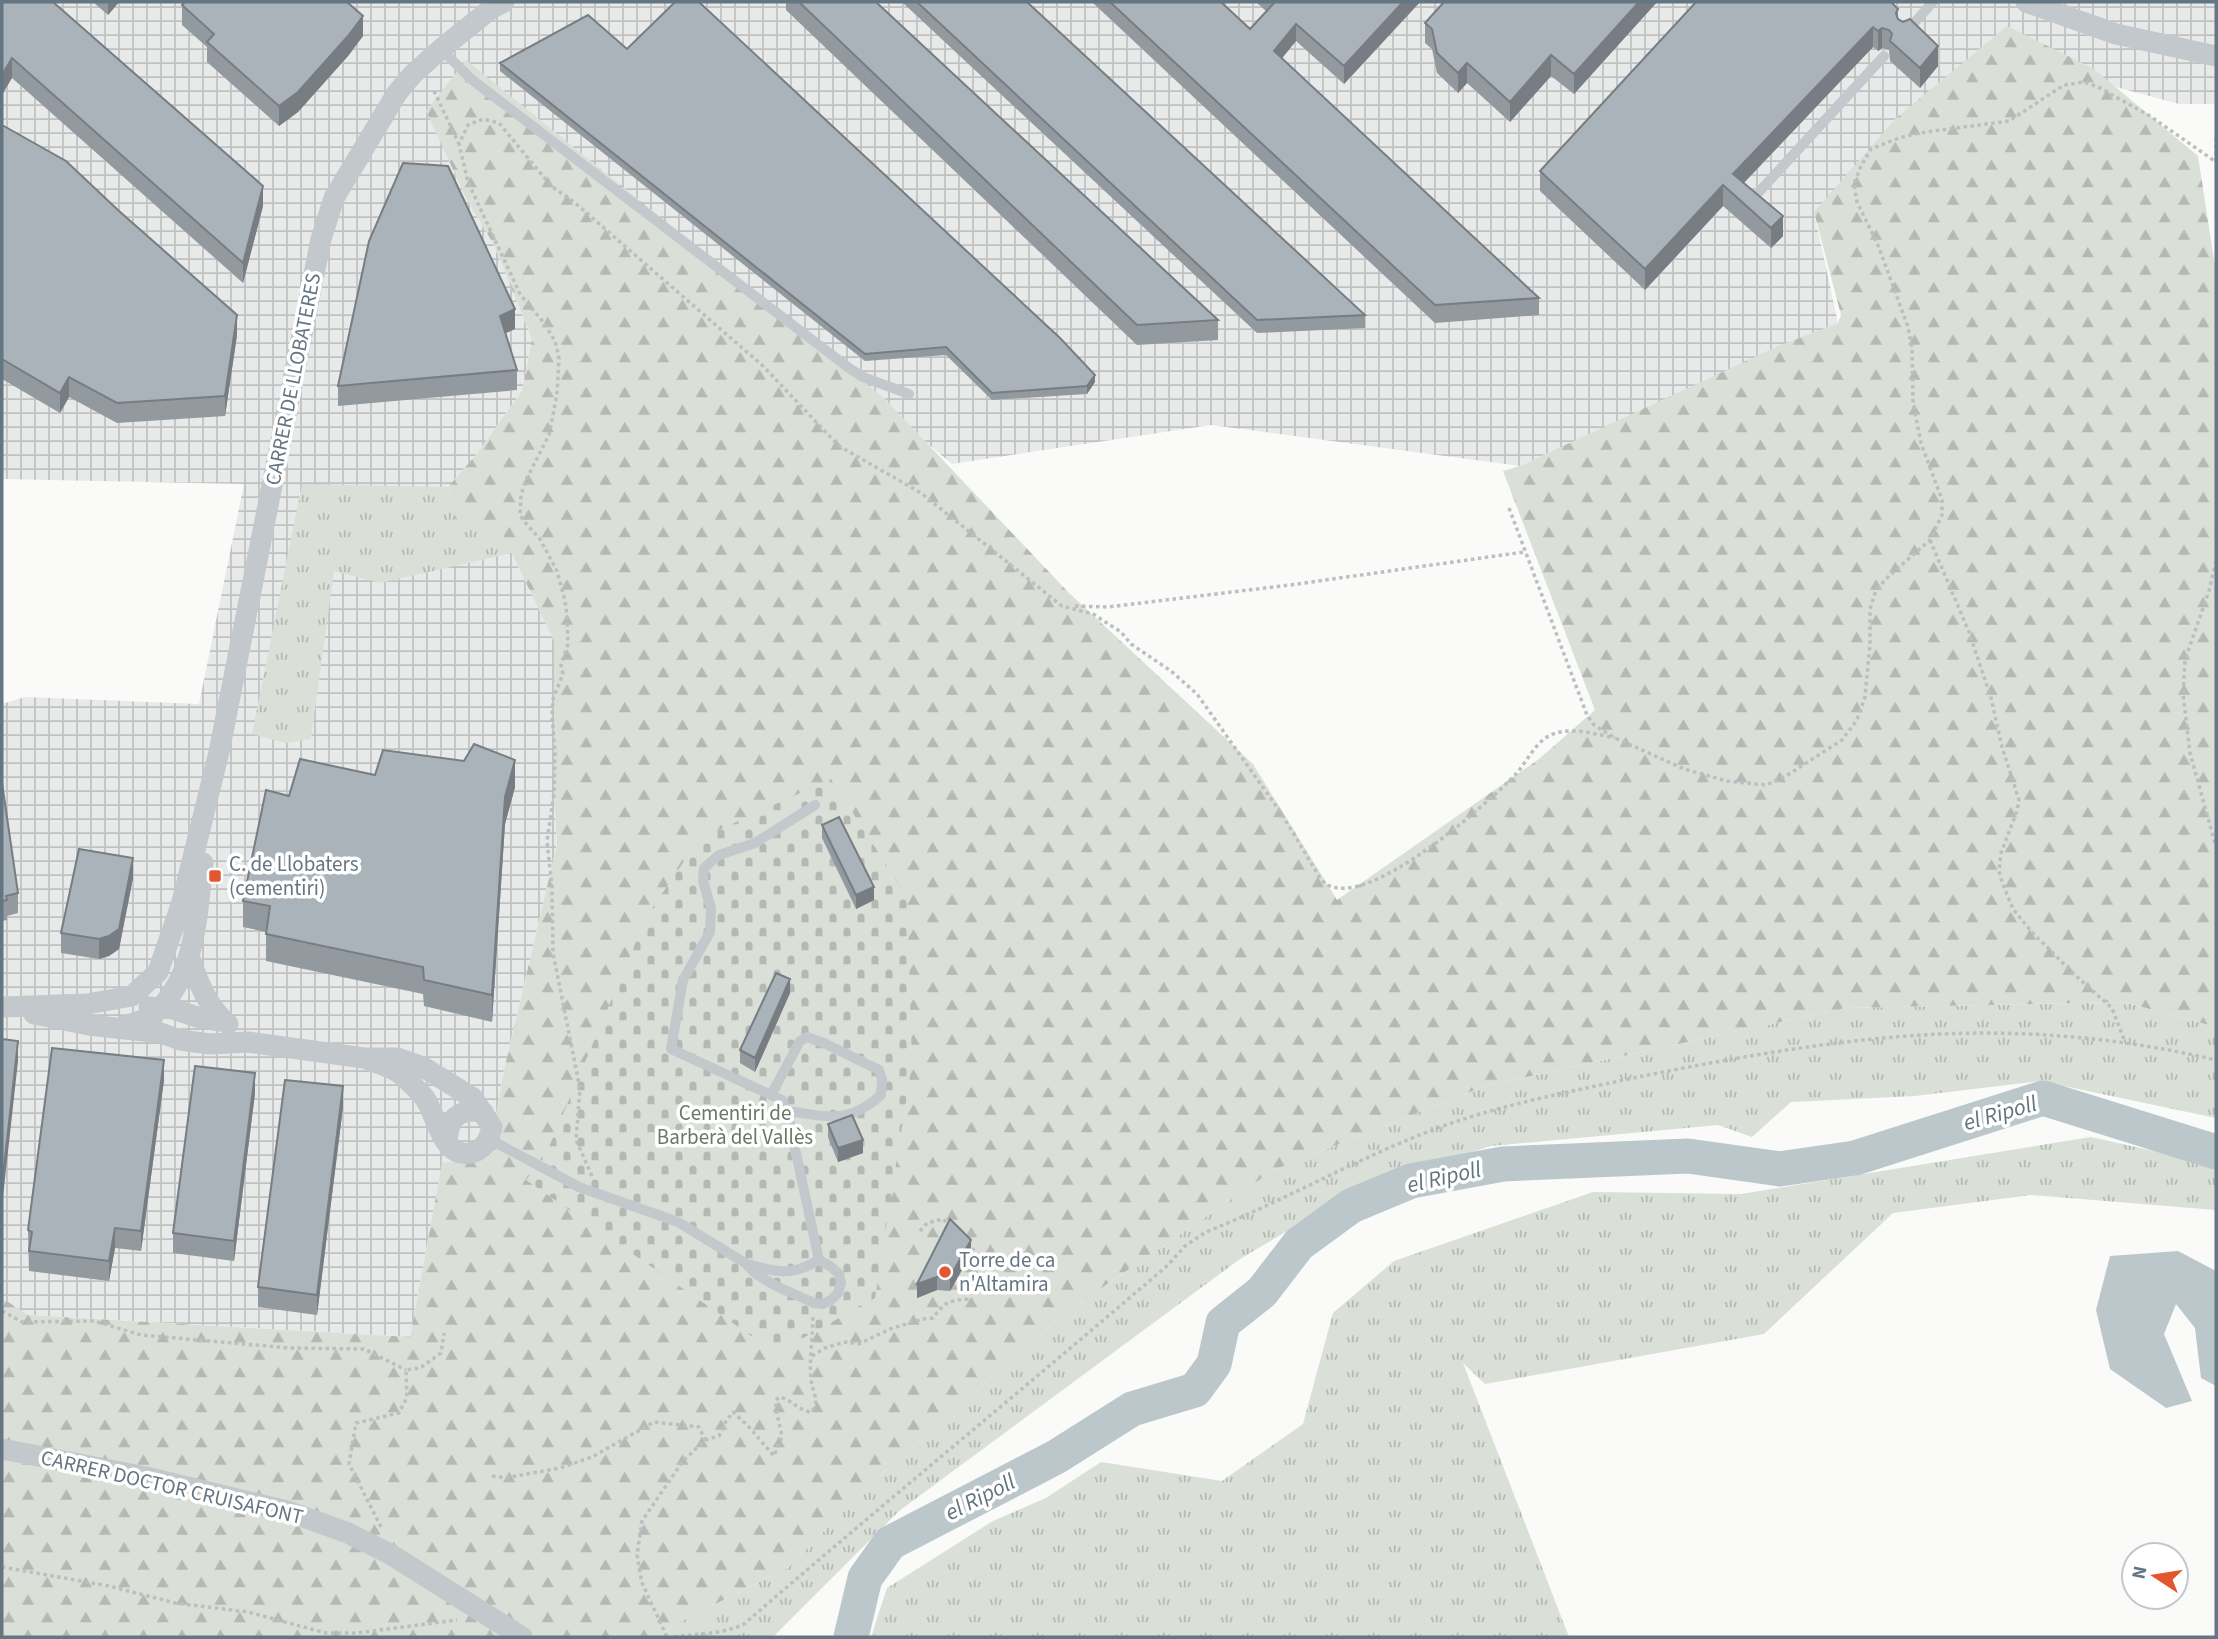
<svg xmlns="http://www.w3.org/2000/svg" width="2218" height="1639" viewBox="0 0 2218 1639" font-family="'Source Sans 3',sans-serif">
<defs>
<pattern id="industrial-grid" width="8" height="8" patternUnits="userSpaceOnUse" patternTransform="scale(1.75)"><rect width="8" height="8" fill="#e8e9e9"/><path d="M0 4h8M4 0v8" fill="none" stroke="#c0c1c2"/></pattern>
<pattern id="grass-tufts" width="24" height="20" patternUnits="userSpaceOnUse" patternTransform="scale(1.75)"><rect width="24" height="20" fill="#dadfd7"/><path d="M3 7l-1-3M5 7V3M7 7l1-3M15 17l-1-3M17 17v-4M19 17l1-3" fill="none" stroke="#b4b9b4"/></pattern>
<pattern id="forest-firs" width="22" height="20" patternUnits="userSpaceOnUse" patternTransform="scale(1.75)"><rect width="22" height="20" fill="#dadfd7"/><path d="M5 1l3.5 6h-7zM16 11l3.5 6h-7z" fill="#b4b9b4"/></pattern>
<pattern id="cemetery-stones" width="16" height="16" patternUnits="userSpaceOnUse" patternTransform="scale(1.75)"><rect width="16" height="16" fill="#dadfd7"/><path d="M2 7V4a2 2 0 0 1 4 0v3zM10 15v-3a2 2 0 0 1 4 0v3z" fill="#b4b9b4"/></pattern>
</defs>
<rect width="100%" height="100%" fill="#fafaf8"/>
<!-- industrial -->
<path fill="url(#industrial-grid)" d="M2,2H2216V104H2179L1986,52L1814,212L1838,323L1520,466L1211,425L952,464L466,61L467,200L494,245L532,339L522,391L475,456L448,487L455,519L504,537L554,641V793L557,844L504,1070L489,1157L442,1164L410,1337L28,1315L2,1298V704L25,697L199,704L244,484L2,479Z"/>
<!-- grass -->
<path fill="url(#grass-tufts)" d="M302,484L448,487L455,519L504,537L512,553L380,583L334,571L311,739L286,743L252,734Z
M2124,1002L2216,1027V1118L2040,1081L1915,1096L1791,1102L1752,1137L1718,1125L1491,1146L1365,1185L1240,1259L899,1511L773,1637H661L672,1626L789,1567L866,1488L1065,1313L1274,1170L1485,1086L1845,1008Z
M2091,1137L2216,1165V1210L2031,1195L1893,1213L1764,1334L1485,1384L1463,1363L1569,1637H871L887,1588L993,1521L1046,1498L1101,1462L1222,1481L1303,1424L1333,1313L1394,1261L1593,1192L1741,1194Z"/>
<!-- forest -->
<path fill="url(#forest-firs)" d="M2007,26L2094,69L2198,156L2216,273V1027L2124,1002L1845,1008L1485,1086L1274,1170L1065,1313L866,1488L789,1567L672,1626L661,1637H2V1298L28,1315L410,1337L442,1163L489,1157L504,1070L557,844L554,793V641L504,537L455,519L448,487L475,456L522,391L532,339L494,245L467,200L426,111L466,60L885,399L1069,593L1253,764L1337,900L1539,759L1595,710L1503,471L1520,466L1776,347L1838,323L1841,315L1814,212L1895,119Z"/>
<!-- cemetery -->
<path fill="url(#cemetery-stones)" d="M831,779L907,897L912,1063L875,1298L776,1353L526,1180L549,1147L647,916L699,839Z"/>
<!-- water -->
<path fill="#bbc7cb" d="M2178,1251L2216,1271V1386L2201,1378L2195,1328L2176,1304L2164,1334L2192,1401L2166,1408L2110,1369L2096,1310L2110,1256Z"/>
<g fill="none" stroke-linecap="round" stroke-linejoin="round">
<!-- river -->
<path stroke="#bbc7cb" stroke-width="35" d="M851,1637L865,1578L890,1543L1056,1457L1132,1409L1195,1390L1214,1364L1223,1323L1262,1292L1299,1244L1351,1206L1411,1181L1503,1164L1688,1156L1780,1169L1855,1158L2043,1098L2216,1152"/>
<!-- path -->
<path stroke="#bbbfc2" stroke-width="3.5" stroke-dasharray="3.5 3.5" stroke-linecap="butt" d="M434,91L459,144
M2216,162V136
M1509,508L1587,715L1594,725L1615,738L1684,769L1727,781L1766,785L1786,776L1842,740L1857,720L1865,697L1870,644V609L1876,590L1889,576L1930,540L1942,515V500L1921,443L1913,403L1912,348L1908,327L1878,245L1857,202L1854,184L1861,166L1871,149L1899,138L1919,133L2009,121L2064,85L2084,82L2098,87L2150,116L2216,162
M1930,540L1969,632L1991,698L2002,747L2019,800L2017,811L2001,853L1999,871L2002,882L2013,909L2031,931L2076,976L2112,1008L2125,1042
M2216,561L2209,591L2185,660L2183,694L2190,753L2216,847
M1075,606L1108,607L1290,585L1524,552
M592,1176L576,1140L580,1089L553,953L552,888L547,841L554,793L555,753L552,714L553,699L563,674L561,665L568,644L567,615L565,601L557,571L540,539L523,520L520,514L521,495L526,480L549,435L557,394L559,358L555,341L544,323L520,294L468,182L459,144L468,125L483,119L499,123L551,186L574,202L763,366L839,446L921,493L1062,606L1093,614L1121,632L1131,644L1171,671L1197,694L1281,813L1320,878C1325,884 1329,887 1338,888C1384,894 1484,807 1516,774C1526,763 1534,745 1547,737C1567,725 1594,734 1615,738
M920,1231L927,1223L943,1219L950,1226
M2,1311L22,1322L94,1321L141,1335L290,1348L364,1349L406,1370
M812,1356L825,1348L838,1344L846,1342L859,1344L890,1329L923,1319L933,1318C945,1302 947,1301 967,1299L982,1260L970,1246
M705,1440L719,1436L725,1423L733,1412L749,1427L774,1456L782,1436L776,1410V1400L779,1397C791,1399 799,1411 811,1412C820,1403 814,1395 812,1385C808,1368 813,1334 813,1315
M492,1476L505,1478L560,1468L592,1457L654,1422L699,1427L705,1440L683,1461L642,1521L637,1555L642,1583L667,1637
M381,1527L349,1464L356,1423L399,1413L407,1397L406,1370L420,1368L441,1353L444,1333
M2,1567L109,1586L175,1603L248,1612L326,1633H357L457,1620
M674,1637C698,1633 721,1635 744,1624C884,1503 1027,1386 1168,1265L1185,1246L1206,1232C1286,1200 1361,1156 1443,1126C1505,1104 1569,1092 1633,1078C1733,1058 1841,1038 1943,1034C2034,1030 2127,1039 2216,1060"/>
<!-- service -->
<path stroke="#c3c8cc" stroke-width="10" d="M1906,32L1933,2
M441,49L471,79L849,368L863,377L909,394
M1758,193L1884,56
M815,805L755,843L719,855L704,868L703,881L711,908L710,932L683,980L671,1049L782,1100L787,1111L819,1260
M771,1095L800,1041L807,1037L826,1044L879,1070L882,1079L881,1095C848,1125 828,1116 787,1111
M489,1139L579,1187L678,1222L745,1263L756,1274L776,1286L814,1303L823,1304L831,1300L838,1293L841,1283L839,1274L830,1266L819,1260
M748,1264C777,1273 792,1276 819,1260"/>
<!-- minor -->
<path stroke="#c3c8cc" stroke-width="21" d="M2026,2L2116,34L2216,56
M189,956C198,981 207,1007 228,1024
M2,1007L87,1004L132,996L158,972L182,902L219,752L321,239L334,198L397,93L413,74L441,49L492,8L504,2
M149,1007L173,1009L200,1018L225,1022
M34,1014L89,1025L161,1033L180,1040L210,1044L248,1042L364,1058H397L423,1067L473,1098L492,1127C489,1138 486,1148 474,1152C440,1163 437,1111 423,1096C416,1089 408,1079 399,1073C389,1066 375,1063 364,1058
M125,1026C134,1023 147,1020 154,1014C196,977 197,915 203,863
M447,1143C448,1118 458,1108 483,1112
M2,1449L146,1477L287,1511L348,1533L390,1554L522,1637"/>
</g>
<!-- wall -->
<path fill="#929a9f" d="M2,2L263,206L243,283L12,78Z
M93,2H119L108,15Z
M786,2H876L1218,320V340L1137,345L786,10Z
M902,2H1027L1365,315V328L1257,333Z
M1092,2H1221L1250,29L1266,11L1256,2H1420L1344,84L1296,41L1282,58L1539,298V315L1435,323Z
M1444,2H1657L1574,94L1551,76L1510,122L1467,83L1458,93L1437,73L1432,49L1425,43V23Z
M182,5L363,36L348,56L298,112L279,126L207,62V47L182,25Z
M1898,9V19L1938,66L1920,88L1890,61L1889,50L1882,48L1878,51L1873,47L1744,183L1783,236L1771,248L1723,206L1645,290L1540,191V171Z
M627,49L1095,382L1087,394L992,400L946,355L865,361L500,71V63Z
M2,125L237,335L225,416L117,423L69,397L60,413L2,379Z
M515,329L505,333L517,370V390L338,406V386Z
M375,775L515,787L505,824L492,1022L424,1006L423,994L266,961V932L243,927V901L289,796Z
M2,783L18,893V913L7,916V920L2,921Z
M822,825L874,900L856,909L822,838Z
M133,878L119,949L109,956L99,959L61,953V933Z
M790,993L755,1072L740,1063V1050Z
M164,1080L141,1251L115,1248L109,1281L29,1271L28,1230Z
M255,1093L234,1261L173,1253V1233Z
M343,1107L317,1315L258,1307V1287Z
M828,1124L863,1153L838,1162L828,1137Z
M971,1254L950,1291L937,1290L917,1298V1284Z"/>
<!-- shaded-wall -->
<path fill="#777d82" d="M108,2H119L108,15Z
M1403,2H1420L1344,84V66Z
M1639,2H1657L1574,94V74Z
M363,16V36L348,56L298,112L279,126V106Z
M1296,24V41L1274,68V51Z
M1873,27V47L1733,194V174Z
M1882,28V48L1878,51V31Z
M1938,46V66L1920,88V68Z
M1551,55V76L1510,122V102Z
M12,58V78L2,95V75Z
M1467,63V83L1458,93V73Z
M1723,185V206L1645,290V269Z
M263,186V206L243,283V263Z
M1783,216V236L1771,248V228Z
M515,309V329L500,336V316Z
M237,315V335L225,416V396Z
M1095,375V382L1087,394V386Z
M69,377V397L60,413V393Z
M515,760V787L505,824L492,1022V995L505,797Z
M133,858V878L119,949L109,956L99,959V939Z
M874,887V900L856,909V895Z
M790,979V993L755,1072V1058Z
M18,1041V1061L2,1206V1185Z
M164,1060V1080L141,1251V1231Z
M255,1073V1093L234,1261V1241Z
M343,1086V1107L317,1315V1295Z
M863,1140V1153L838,1162V1148Z
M115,1228V1248L109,1281V1261Z
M971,1240V1254L950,1291V1277Z
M937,1277V1290L917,1298V1284Z"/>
<!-- building -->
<path fill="#aab3b9" stroke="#777d82" stroke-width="2" d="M2,2H53L263,186L243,263L12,58L2,75Z
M185,2H347L363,16L348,36L298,92L279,106L207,42L214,34L182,5Z
M675,2H699L1060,338L1095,375L1087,386L992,393L946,347L865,354L500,63L588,15L627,49Z
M799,2H876L1218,320L1137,325Z
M917,2H1027L1365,315L1257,320Z
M1110,2H1221L1250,29L1275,2H1403L1344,66L1296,24L1274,51L1539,298L1435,305Z
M1444,2H1639L1574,74L1551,55L1510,102L1467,63L1458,73L1437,53L1432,29L1425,23Z
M1696,2H1891L1898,9L1896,13L1898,19L1903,22L1910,19L1938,46L1920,68L1890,41L1892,34L1889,30L1882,28L1878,31L1873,27L1733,174L1783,216L1771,228L1723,185L1645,269L1540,171Z
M2,125L66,161L119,211L237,315L225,396L117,403L69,377L60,393L2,359Z
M403,163L448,166L515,309L500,316L517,370L338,386L369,241Z
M474,744L515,760L505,797L492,995L424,980L423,967L266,934L270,906L243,901L266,790L289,796L300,759L375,775L383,750L464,761Z
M2,783L18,893L6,896L7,900L2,901Z
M839,817L874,887L856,895L822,825Z
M79,849L133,858L119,929L109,936L99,939L61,933Z
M776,973L790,979L755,1058L740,1050Z
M2,1039L18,1041L2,1185Z
M52,1048L164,1060L141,1231L115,1228L109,1261L29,1251L32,1232L28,1230Z
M195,1066L255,1073L234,1241L173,1233Z
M285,1080L343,1086L317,1295L258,1287Z
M852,1115L863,1140L838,1148L828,1124Z
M950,1219L971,1240L950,1277H937L917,1284Z"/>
<!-- markers -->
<g fill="#e4572e" stroke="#fff" stroke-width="2.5">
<rect x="208" y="869" width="14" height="14" rx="3.5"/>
<circle cx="945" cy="1272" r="7"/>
</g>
<g text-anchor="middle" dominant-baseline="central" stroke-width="7" stroke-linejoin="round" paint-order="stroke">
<!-- street labels -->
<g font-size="21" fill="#657683" stroke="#fff">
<text transform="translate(293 379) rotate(-79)">CARRER DE LLOBATERES</text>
<text transform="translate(172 1487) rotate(13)">CARRER DOCTOR CRUISAFONT</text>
</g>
<!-- poi labels -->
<g font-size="21" fill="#657683" stroke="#fff" text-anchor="start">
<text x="229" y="864">C. de Llobaters<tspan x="229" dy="24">(cementiri)</tspan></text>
<text x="959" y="1260">Torre de ca<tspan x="959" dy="24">n'Altamira</tspan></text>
</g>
<!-- park labels -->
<g font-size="21" fill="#687a64" stroke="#fff">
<text x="735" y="1113">Cementiri de<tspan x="735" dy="24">Barberà del Vallès</tspan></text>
</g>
<!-- water labels -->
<g font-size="23" font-style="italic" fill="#60757c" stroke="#fff">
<text transform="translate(2000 1113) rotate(-16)">el Ripoll</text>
<text transform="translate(1444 1177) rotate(-13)">el Ripoll</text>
<text transform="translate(980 1497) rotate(-27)">el Ripoll</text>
</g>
</g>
<!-- border -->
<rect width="2218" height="1639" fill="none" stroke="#657683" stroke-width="7"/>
<!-- north arrow -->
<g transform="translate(2155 1576) rotate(282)"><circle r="33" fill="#ffffff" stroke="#c1c8cd" stroke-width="2"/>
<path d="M0-5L12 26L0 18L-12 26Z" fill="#e4572e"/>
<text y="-10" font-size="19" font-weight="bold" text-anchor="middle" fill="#657683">N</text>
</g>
</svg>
